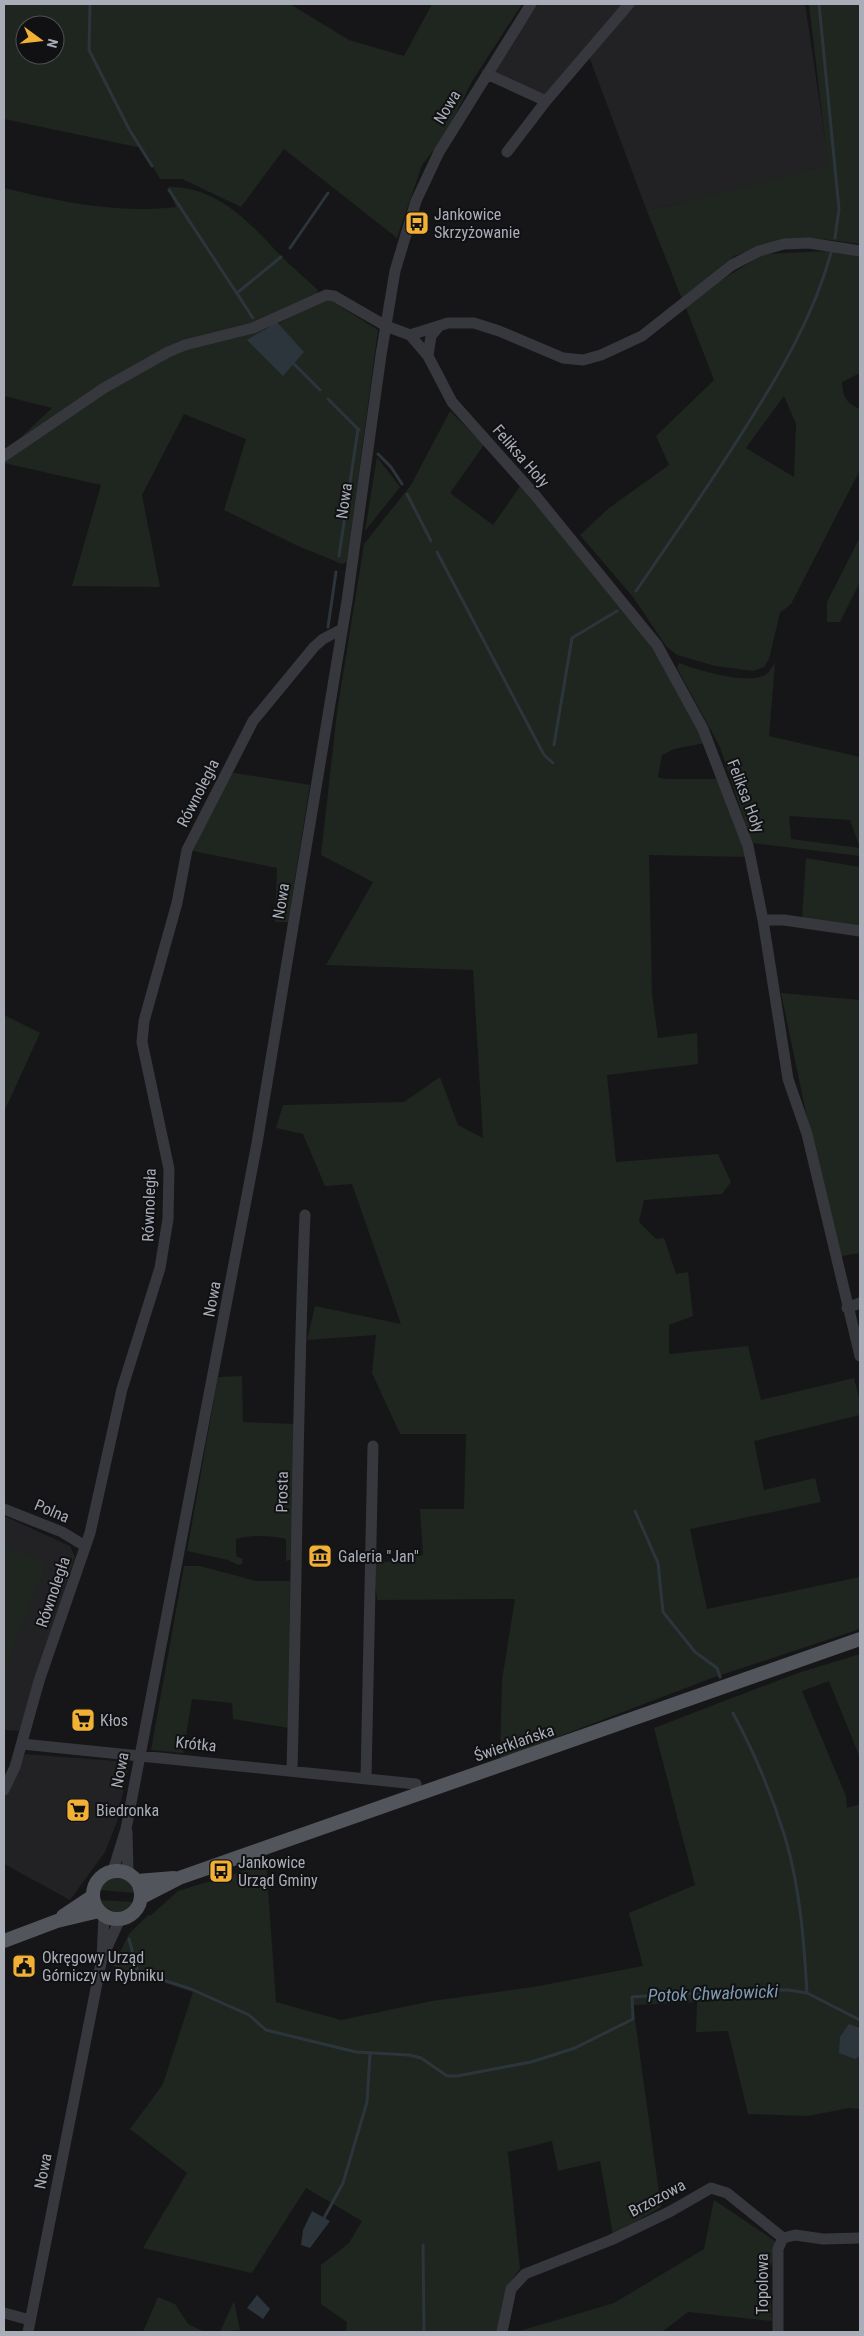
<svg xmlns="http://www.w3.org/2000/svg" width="864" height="2336" viewBox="0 0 864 2336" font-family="'Roboto Condensed',sans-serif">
<rect width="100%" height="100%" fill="#161618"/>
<!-- built -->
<path fill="#222225" d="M538,4H805L829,165L647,211L587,51L546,101L488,79Z
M4,1516L70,1546L75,1557L20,1731L5,1730L4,1734Z
M25,1754L129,1762L117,1822L105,1852L70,1900L4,1864V1794Z"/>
<!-- green -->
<path fill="#1e261f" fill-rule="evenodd" d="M4,4H290L349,40L404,56L432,4H522L471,83L446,134L422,165L397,238L284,149L241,207L182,179H160L142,148L4,119ZM25,25H55V55H25Z
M809,4H860V244L814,238L754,249L734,256L682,299L647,211L828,165Z
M168,187C217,186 249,222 280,255C292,267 305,278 318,290L316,295L258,322L264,331L327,298L378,330L347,562L342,564L298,546L224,510L246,439L184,414L142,495L160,587L72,586L101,485L4,463V449L20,438L52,408L4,396V188C61,202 118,214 176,207Z
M831,251L860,255V373L842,382C843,397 846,403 860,409V470L791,604L780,613L769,659L764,667L753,671L715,666L677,655L666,646L633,597L580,535L609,508L669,465L656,436L714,380L686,308L703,291L764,254ZM784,396L796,424L794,477L746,448Z
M450,411L484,445L450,493L493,525L521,485L655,646L705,743L674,749L662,755L658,777L666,779H720L746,857L649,855L652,994L658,1038L697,1033L698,1064L607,1075L616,1162L718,1154L731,1182L722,1194L644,1200L639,1222L656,1239L664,1238L676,1274L688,1272L693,1316L669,1325V1354L748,1346L761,1400L854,1378L860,1402V1415L754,1441L764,1490L815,1478L821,1502L690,1529L707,1609L860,1577V1629L712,1678L500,1759L502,1680L515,1599L377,1600L373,1564L423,1555L420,1509H464L466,1434H400L372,1373L376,1335L307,1340L315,1306L401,1324L352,1184L325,1186L303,1134L276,1128L283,1105L404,1102L440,1077L458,1125L483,1138L473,970L326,965L373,882L321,855L337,712L364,544L411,485Z
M377,457L400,487L365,531Z
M860,537V582L840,622H827V602Z
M679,663C698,670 747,685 765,675C769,673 772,667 775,663L769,736L860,757V856L752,843L720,747L677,668ZM789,816L850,820L860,848L791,839Z
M228,772L310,785L288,922H275L277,868L193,851Z
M806,858L860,867V927L802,918Z
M781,993L860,1000V1253L836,1257Z
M4,1015L40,1033L4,1112Z
M242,1376L243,1422L295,1424L291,1560L286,1561V1539C269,1535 253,1535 236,1539V1556L243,1559L242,1564L238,1565L228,1560L187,1551L218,1377Z
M4,1547L46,1563L7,1666L4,1665Z
M184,1566H200L256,1581H290L289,1728L233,1719L232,1703L192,1699L183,1753L151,1750Z
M860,1654V1758L829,1681L802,1691L846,1796L847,1808L860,1804V2109L849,2108L808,2116L748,2114L728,2031L696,2032L697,2002L633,2005L661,2207L613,2235L600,2161L558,2171L552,2141L508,2152L520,2269C502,2290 502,2305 498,2332H346L347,2322L321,2304V2265L349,2243L362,2221L306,2188L252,2273L143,2248L187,2173L130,2129L163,2084L193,1992L113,1966L129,1934L149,1914L150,1916L178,1891L259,1866L266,1861L276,2002L341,2020L432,2001L533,1987L643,1966L629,1913L695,1885L654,1728L795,1674Z
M113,1877L127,1880L135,1893L100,1890L104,1882Z
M100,1900L133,1902L125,1911C114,1914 105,1910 100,1900Z
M714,2200L784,2247L768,2269L772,2321L688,2312L662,2332H516L614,2303L704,2249Z
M158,2297L175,2304L188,2324L205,2332H143Z
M234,2301L240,2330L220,2332Z"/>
<!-- water -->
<path fill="#2c353c" d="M277,322L304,352L283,376L247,340Z
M849,2024L860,2028V2056L855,2059L839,2053L840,2037Z
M312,2211L330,2221L310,2248L301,2245L303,2230Z
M257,2295L270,2309L263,2319L247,2308Z"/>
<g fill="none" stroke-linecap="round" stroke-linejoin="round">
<!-- stream -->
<path stroke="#2c353c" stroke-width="3" d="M90,4L89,50L129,129L152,166
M819,4L839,209L835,238
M169,190L253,318
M290,248L328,193
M237,293L281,257
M293,363L320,390
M328,399L359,430
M378,454L391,467L402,484
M407,494L431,541
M437,552L544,755L553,763
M339,556L358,429
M636,591C672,539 708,487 742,433C779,375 813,318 831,253
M328,627L336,572
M554,745L572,638L617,611
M635,1511L658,1563L663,1612L695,1652L717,1668L720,1677
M733,1713C754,1752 772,1795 785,1837C800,1887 804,1941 807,1993
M129,1939L138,1972L191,1989L249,2015L266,2030L356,2052L409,2055L421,2058L447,2076H457L531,2062L575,2048L633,2019L632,1997L687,1993L710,1996L766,1990H788L807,1993L860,2020
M324,2218L343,2183L367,2102L370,2054
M423,2245L424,2332"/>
<!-- minor -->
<path stroke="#37383d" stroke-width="11" d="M487,74L546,101
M507,152L546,101L629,4
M410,335L428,356L452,402L535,495L657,645L703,729L748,846L763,920L788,1079L807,1134L860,1356
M428,356L431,336L439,326
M4,456L104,388L168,352L185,345L253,328L326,295L334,296L386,326L410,335L448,323H474L499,331L563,358L583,360L601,355L642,336L732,265L759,251L784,244L809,243L860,251
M763,920H784L860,931
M847,1308L860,1303
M4,1509L62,1532L85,1546
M22,1744L416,1784
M292,1770C297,1585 297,1400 305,1215
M366,1778L373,1446
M4,1790L15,1767L39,1681L90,1533L122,1389L160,1268L168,1219L169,1169L142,1042L144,1021L177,903L187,850L253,721L314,647L323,639L342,629
M127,1832L128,1873
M113,1871L126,1829L257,1143L347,601L381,355L395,271L416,201L439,152L531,4
M103,1956L120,1919
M4,2313L30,2320
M28,2332L102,1958L104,1916
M502,2332L511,2289L525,2274L611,2240L671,2211L711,2188L727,2193L783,2238L795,2235L823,2239L860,2238
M778,2332V2249L783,2238"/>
<!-- major -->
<path stroke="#53555c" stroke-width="14" d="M93 1895a24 24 0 1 1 48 0a24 24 0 1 1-48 0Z
M137,1881L174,1878
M142,1897L179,1878L860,1639
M63,1916L93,1896
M4,1941L57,1921L99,1911"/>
</g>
<!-- icons -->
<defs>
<g id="bus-square" transform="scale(1.25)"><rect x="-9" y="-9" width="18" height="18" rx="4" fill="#f2b134" stroke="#111113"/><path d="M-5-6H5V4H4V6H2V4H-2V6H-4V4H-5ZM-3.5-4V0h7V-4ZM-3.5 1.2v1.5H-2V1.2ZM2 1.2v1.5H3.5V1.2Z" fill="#111"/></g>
<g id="museum-square" transform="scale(1.25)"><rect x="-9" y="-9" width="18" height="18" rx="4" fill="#f2b134" stroke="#111113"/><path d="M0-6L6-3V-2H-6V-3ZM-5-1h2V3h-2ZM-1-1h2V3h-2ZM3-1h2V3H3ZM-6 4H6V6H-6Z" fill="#111"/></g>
<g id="supermarket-square" transform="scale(1.25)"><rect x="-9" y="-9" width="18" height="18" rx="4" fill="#f2b134" stroke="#111113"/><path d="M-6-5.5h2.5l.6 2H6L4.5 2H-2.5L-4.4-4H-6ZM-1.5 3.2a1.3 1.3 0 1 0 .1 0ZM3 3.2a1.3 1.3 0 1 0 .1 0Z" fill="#111"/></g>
<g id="civic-square" transform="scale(1.25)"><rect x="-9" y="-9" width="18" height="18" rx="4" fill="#f2b134" stroke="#111113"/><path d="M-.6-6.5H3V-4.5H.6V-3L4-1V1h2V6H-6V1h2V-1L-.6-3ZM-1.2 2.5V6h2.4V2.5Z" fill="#111"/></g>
</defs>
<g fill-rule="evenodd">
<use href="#bus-square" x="417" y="223"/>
<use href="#museum-square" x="320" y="1556"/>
<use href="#supermarket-square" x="83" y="1720"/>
<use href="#supermarket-square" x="78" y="1810"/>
<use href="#bus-square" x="221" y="1871"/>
<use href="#civic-square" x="24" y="1966"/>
</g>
<g text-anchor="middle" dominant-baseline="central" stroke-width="4" stroke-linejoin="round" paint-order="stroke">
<!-- street labels -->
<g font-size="16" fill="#a8adb8" stroke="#111113">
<text transform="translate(447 107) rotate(-59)">Nowa</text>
<text transform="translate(521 456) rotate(49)">Feliksa Hoły</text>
<text transform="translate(344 501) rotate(-82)">Nowa</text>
<text transform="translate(198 793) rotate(-63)">Równoległa</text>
<text transform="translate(746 796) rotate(69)">Feliksa Hoły</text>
<text transform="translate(281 901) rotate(-81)">Nowa</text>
<text transform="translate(149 1205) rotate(-88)">Równoległa</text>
<text transform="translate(212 1299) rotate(-79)">Nowa</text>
<text transform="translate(282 1492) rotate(-89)">Prosta</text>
<text transform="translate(52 1511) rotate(23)">Polna</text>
<text transform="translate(53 1592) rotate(-71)">Równoległa</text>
<text transform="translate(514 1743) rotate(-19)">Świerklańska</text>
<text transform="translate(196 1744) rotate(6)">Krótka</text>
<text transform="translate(120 1770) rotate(-79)">Nowa</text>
<text transform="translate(43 2171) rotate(-79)">Nowa</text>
<text transform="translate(657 2198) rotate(-28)">Brzozowa</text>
<text transform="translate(762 2284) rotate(-90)">Topolowa</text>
</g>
<!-- poi labels -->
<g font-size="16" fill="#a8adb8" stroke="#111113" text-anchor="start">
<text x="434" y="214">Jankowice<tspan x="434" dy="18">Skrzyżowanie</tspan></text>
<text x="338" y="1556">Galeria "Jan"</text>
<text x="100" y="1720">Kłos</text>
<text x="96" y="1810">Biedronka</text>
<text x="238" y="1862">Jankowice<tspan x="238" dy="18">Urząd Gminy</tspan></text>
<text x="42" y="1957">Okręgowy Urząd<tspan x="42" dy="18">Górniczy w Rybniku</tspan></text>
</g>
<!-- water labels -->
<g font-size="18" font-style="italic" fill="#7f9bb3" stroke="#111113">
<text transform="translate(713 1993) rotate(-2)">Potok Chwałowicki</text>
</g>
</g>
<!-- border -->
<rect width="864" height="2336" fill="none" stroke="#a8adb8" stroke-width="10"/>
<!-- north arrow -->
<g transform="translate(40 40) rotate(105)"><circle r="24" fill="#111113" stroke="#4d4f55"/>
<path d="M0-4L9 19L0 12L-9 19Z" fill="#f2b134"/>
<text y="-8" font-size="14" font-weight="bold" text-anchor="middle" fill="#a8adb8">N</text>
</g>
</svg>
